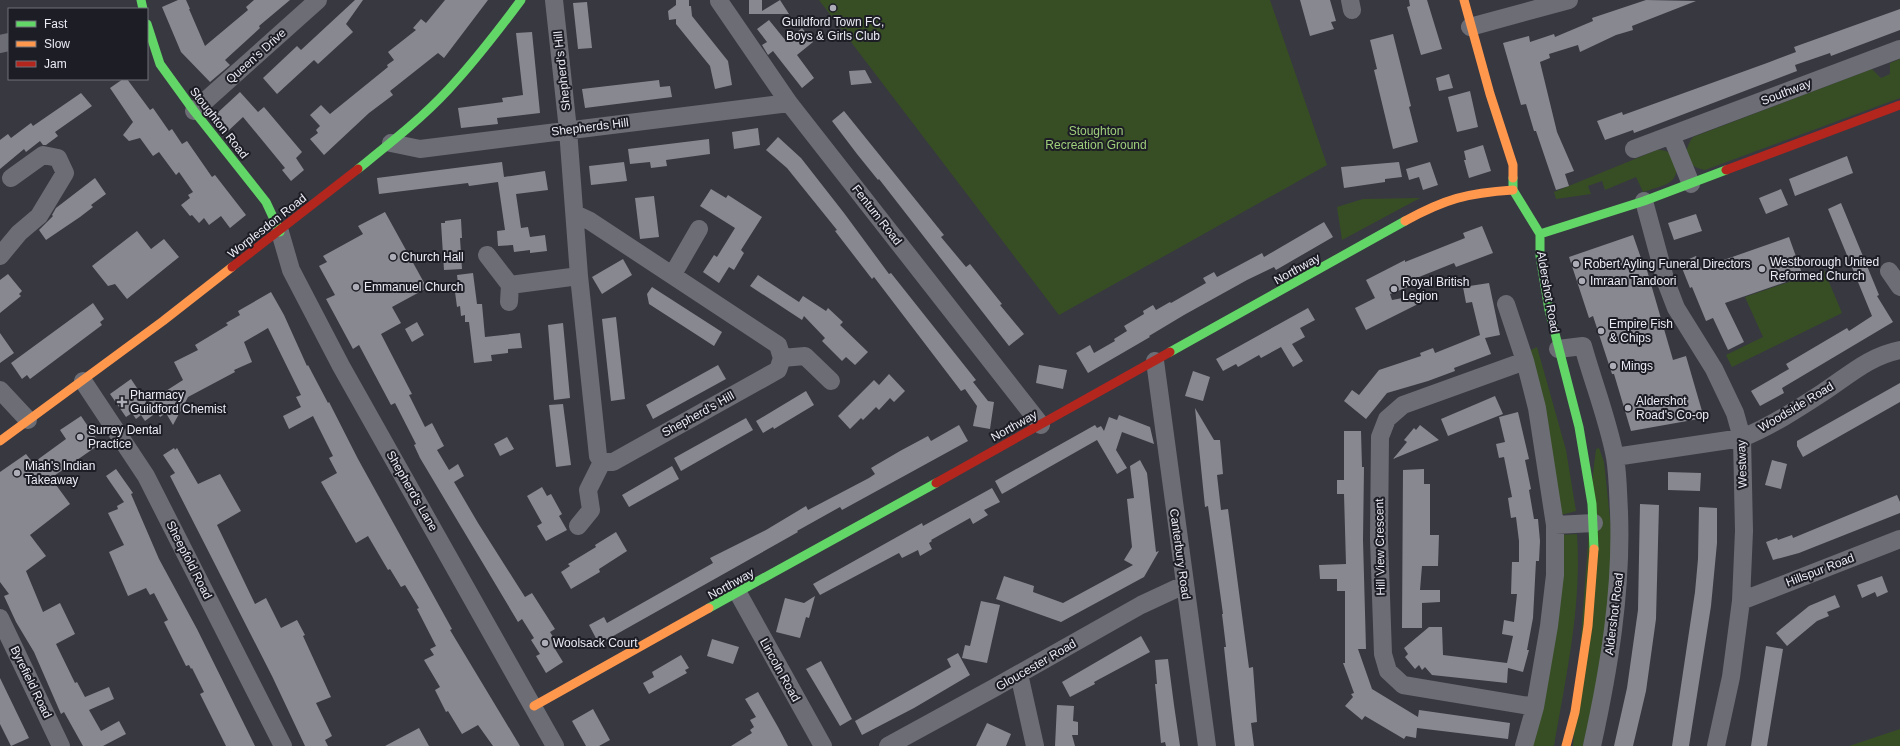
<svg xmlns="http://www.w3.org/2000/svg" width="1900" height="746" viewBox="0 0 1900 746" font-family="Arial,sans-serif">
<rect width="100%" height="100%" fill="#383841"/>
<!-- green -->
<path fill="#374e24" d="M819,0H1270L1327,165L1059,315Z
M1900,59V98L1705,170C1686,167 1681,153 1693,137L1872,69L1881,78L1890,74V63Z
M1657,150C1660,150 1664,150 1666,151C1679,157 1680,175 1670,182C1663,187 1651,189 1643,192L1636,177L1605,190L1602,181L1588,186L1591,194L1556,199L1554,192Z
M1420,198L1342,240L1337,207L1363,199Z
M1824,270L1842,313L1732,367L1726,355L1763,337L1745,297Z
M1537,347L1566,450L1576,511L1557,516L1529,351Z
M1599,448L1604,462L1612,537L1610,594L1603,658L1583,746H1573L1593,474L1596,449Z
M1577,534C1582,605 1566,676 1554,746H1527L1562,535Z
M1900,729V746H1849Z"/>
<!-- building -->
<path fill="#888890" d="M178,0H186L190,9H189L205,46L248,10L246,7L254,0H290L259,26L260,28L225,60L230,65L210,82L181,52L162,7Z
M355,0H363L346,24L353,32L318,64L314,60L277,94L263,78L297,46L301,50Z
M445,0H488L444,58L438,53L390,91L393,95L369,113L324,155L310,139L318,133L316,130L320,126L310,115L321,105L330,114L388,67L387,65L394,60L388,52L416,30L413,28L421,19L426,23Z
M676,0H689V6H691L692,16L728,61L732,85L715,89L710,66L676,24V19L669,20L668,11L676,5Z
M749,0H762V11L780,0L789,14H749Z
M1300,0H1330L1336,21L1331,22L1334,29L1310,36Z
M1409,0H1427L1442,49L1421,55L1407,7L1410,6Z
M1646,0L1696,1L1632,26L1633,30L1616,35L1580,52L1578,45L1549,54L1550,58L1540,62L1557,132L1574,171L1565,174L1569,186L1556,190L1536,131H1534L1526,104L1521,105L1503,43L1529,36L1530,42L1554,34L1555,37L1593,21L1592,18Z
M587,2L592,48L578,49L573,3Z
M1900,9V30L1831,56L1830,53L1795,65L1797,71L1650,127L1634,133L1633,130L1605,140L1597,121L1622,112L1623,115L1767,63L1796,52L1794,47Z
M769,20L786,41L802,28L813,42L797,55L814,78L802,88L773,51L768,55L762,45L767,42L757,29Z
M532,32L540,113L497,118L498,124L461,128L458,108L503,102L502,98L523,95L516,33Z
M1393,34L1411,106L1409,107L1418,142L1393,149L1374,70L1377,69L1370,40Z
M865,70L872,83L851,85L849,71Z
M1449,74L1453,88L1439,91L1436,78Z
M123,79H127L150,110L153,108L169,131L172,129L182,144L187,141L212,177L215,175L246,215L230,228L221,216L209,225L204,218L199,223L192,215L190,216L181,205L190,198L188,195L193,192L179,172L176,175L159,152L153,156L140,138L129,141L123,135L133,122L110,88Z
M659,80L660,87L670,86L672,97L585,108L582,89Z
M1470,91L1478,127L1457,132L1448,97Z
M240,92L258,112L264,107L302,152L296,158L304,170L291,181L282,170L285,168L243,117L227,132L214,116Z
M81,93L92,106L55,132L58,136L46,145H43L40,141L26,152L24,149L0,169V140L8,134L11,138L31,123L33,126Z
M844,111L944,235L941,237L966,267L970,264L1002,304L1000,305L1024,334L1009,346L879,179L878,180L857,154L832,121Z
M758,128L760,145L734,149L732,132Z
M778,137L801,158L844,213L889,274L891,273L976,380L973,382L988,401L994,402L990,429L973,426L977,406L965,389L961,391L874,277L872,279L835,231L837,230L787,168L766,150Z
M709,139L710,154L666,160L667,166L651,168L650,162L630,164L628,149Z
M1483,145L1491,171L1469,178L1464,160H1466L1464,151Z
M1847,156L1853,173L1795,196L1789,179Z
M502,162L504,177L545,171L548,190L516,194L521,228L528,227L530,237L545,235L547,251L530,253V250L514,252L513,245L498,246L497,231L505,230L498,182L469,186L468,183L379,194L377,178Z
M624,162L627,181L591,185L589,166Z
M1399,162L1402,177L1385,179V182L1344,188L1341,167Z
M1430,162L1438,185L1423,190L1419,177L1409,180L1406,169Z
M95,178L106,194L91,205L93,207L80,217L46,240L39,230L53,216L52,215L56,208Z
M711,189L726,198L728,195L762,217L741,250L744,253L734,270L729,267L719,283L703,272L714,255L717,257L735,228L700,206Z
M1781,189L1788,205L1766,214L1759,198Z
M654,196L659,237L640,239L635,198Z
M1841,203L1879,295L1877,296L1893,322L1782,388L1784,393L1760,406L1751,391L1789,369L1786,364L1847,328L1849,331L1872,316L1828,209Z
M385,212L427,288L392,307L401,323L381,334L412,394L409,395L425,427L432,423L444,446L437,450L449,470L458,464L464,476L454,482L478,523L525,597L532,593L555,629L550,632L559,646L555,649L563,662L546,673L536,656L540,654L531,640L534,638L522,619L518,622L420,458L414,445L416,444L395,403L391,405L359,345L353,349L326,299L335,295L319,266L327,262L323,256L363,234L358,226Z
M1696,214L1702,231L1674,240L1668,223Z
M461,219L462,238H460L462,269L444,270L441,223H445V221Z
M1324,222L1333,237L1276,270L1274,267L1247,280L1184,315L1149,336L1150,337L1088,373L1076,353L1090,345L1094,353L1115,341L1114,339L1127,331L1124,326L1144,314L1143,311L1153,305L1156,310L1170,302L1171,303L1206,283L1203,278L1214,272L1217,277L1262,253L1264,257Z
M1482,226L1493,253L1456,267L1454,263L1414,279L1416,284L1390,294L1392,300L1435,292L1436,295L1366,330L1355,308L1375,298L1366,280L1405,260V262L1465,238L1463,233Z
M137,231L151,249L164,239L179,257L127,299L115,284L108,286L92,266Z
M1633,235L1642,261L1644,260L1673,360L1686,356L1704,418L1631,431L1614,374H1612L1593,316L1589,318L1569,257Z
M1789,237L1803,276L1725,303L1744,342L1728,350L1713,318L1706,321L1692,287L1690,288L1680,263L1696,256L1701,268Z
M623,259L632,275L602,294L592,277Z
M473,273L477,304H482L485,337L520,333L522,348L508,349V353L491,355L492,361L474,363L469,322H465V315L461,316L460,306L457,307L455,292H459L457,275Z
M8,274L22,291L19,294L21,296L0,313V280Z
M758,275L799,302L803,296L826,311L828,308L843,322L840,325L868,352L855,365L846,357L842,361L822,341L825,338L804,316L802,320L750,286Z
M1489,283L1500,335L1485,338L1491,354L1454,368L1455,371L1428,381L1387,393L1366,419L1344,401L1352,390L1359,395L1379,370L1421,356L1420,353L1433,348L1435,353L1480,335L1472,302L1466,303L1463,287Z
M652,287L722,332L714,346L649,304L647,294Z
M271,292L284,315L307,366L308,365L328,403L329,402L358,459L452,629L450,630L520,746H493L478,725L462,734L448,711L446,712L435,690L440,687L424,660L434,655L430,649L436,646L417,609L419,608L405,585L401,587L390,569L388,570L368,536L356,543L321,482L337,473L329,458L333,456L313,416L289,429L283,416L301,407L296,397L301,395L268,328L244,342L252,362L234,370L235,372L188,397L173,425L166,413L160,417L157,412L145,421L141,415L136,419L132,413L126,417L110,394L131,379L147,403L183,380L174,362L198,350L195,345L228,325L226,323L240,315L238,311Z
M93,303L104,319L100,322L102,325L30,379L27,375L22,379L11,363Z
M1308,308L1315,320L1300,328L1305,337L1292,344L1303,361L1293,367L1281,347L1261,358L1259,355L1238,367L1236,364L1223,371L1216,359Z
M616,317L625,399L611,401L602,319Z
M417,322L424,335L412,342L405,329Z
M563,323L570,398L554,400L548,325Z
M0,333L14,353L0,363Z
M718,365L726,379L653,419L646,405Z
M1039,365L1067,370L1063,389L1036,383Z
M1193,371L1210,377L1203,401L1185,396Z
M889,374L905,391L894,402L890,398L879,410L876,407L863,420L861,418L850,429L838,416L874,380L879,385Z
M1900,383V402L1803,457L1797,446V441Z
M806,391L814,405L774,429L773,427L763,433L756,421Z
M1495,396L1503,414L1448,436L1441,419Z
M563,404L571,465L556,467L549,405Z
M1195,408L1214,440H1220L1223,474L1217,475L1221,510L1228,509L1249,668L1253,667L1257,722L1251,723L1254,746H1235L1227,675L1224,647H1226L1222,614H1223L1208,506L1205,507Z
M1518,412L1529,459L1525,460L1531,489L1529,490L1534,519H1538L1540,541L1539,561H1536L1533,618L1527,650H1529L1523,672L1508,668L1507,683L1432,675L1425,667L1422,670L1419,665L1415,669L1405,657L1408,654L1404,648L1429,627H1442L1443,655L1507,663L1513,636L1502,634L1504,620L1514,622L1517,594H1511L1512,562H1519V541L1516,517L1511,518L1508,498L1512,497L1504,457L1499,458L1496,444L1505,442L1499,417Z
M1119,415L1150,427L1154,444L1122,432L1116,450L1127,468L1117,474L1097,440L1002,494L995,481L1095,425L1097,428L1101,426L1104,431L1109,417L1117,420Z
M81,416L100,444L51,478L70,504L30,535L46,556L26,571L43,612L60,603L75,634L56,644L75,683L77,682L85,697L109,687L114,699L89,710L101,731L119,721L126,734L103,746H83L64,712L61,714L34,652L16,622L4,596L9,594L0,582V472L26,454L33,463L66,439L60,430Z
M746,418L753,430L681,471L674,458Z
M959,425L968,441L842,510L840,507L797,531L798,532L599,644L589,625L604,617L607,623L713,563L710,558L766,530L806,506L808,510L869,478L875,474L871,468L900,451L928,436L931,441Z
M1420,425L1439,440L1393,459L1407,442L1404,440L1414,428L1416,430Z
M1344,431H1361L1362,467H1364L1363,540L1366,649H1358L1372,689L1418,717L1419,710L1510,723L1508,739L1417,728L1416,738L1406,736L1404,739L1365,716L1362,720L1345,706L1353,697L1351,694L1354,693L1343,663H1345V591H1337V579H1320L1319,565L1346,564L1344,494H1337V480H1344Z
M507,437L514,449L500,456L494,444Z
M174,448L175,450L177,448L198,484L220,474L241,511L217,525L255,604L266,598L281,628L297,620L305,635L303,636L331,697L316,703L332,736L325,740L328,746H305L272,676L170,476L175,473L163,455Z
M1140,460L1147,473L1156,552L1159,551L1144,577L1061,622L996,599L1004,576L1034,586L1033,592L1063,603L1133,565L1124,560L1132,547L1127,499L1134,498L1130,466Z
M1772,460L1787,464L1781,489L1765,485Z
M672,466L679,479L629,507L622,495Z
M116,469L133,493L131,494L159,559L197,629L255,746H226L200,694L204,692L192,668L191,669L189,665L186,666L164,622L168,620L154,593L150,595L146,588L128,596L109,552L124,545L108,513L118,509L117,506L124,502L106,476Z
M1424,469V484H1430V535H1439L1438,566H1422L1420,590H1440V602L1422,603V628H1402L1403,470Z
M1668,472L1701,473L1700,491L1668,490Z
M542,487L547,496L551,494L562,514L559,516L567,530L546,541L537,526L542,523L527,496Z
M992,488L1000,502L984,510L988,515L973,524L970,518L931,540L932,541L929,543L932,549L920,556L918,550L902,558L899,553L820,595L813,584L922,523L923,526Z
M1897,495L1900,502V513L1799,553L1773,560L1766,542L1777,538L1778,540L1792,535L1793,538Z
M1640,504L1659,505L1656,619L1646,691L1633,746H1614L1627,688L1638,610Z
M1699,507L1717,508V543L1711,606L1689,746H1672L1695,592L1698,559Z
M616,532L627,551L599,569L600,572L571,589L561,572L570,566L568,564L596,547L595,545Z
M1882,576L1888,592L1877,597L1875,592L1862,598L1857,585Z
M1835,595L1840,607L1827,612L1829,616L1817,621L1787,646L1776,633L1809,606Z
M815,596L809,618L806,617L800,638L776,632L785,598L804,603Z
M981,601L1000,605L987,663L962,658L965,645L970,646Z
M1141,636L1150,652L1094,682L1095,684L1070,697L1062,682Z
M712,639L739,647L733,664L707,656Z
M1766,646L1783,649L1767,746H1751Z
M958,653L970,675L914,708L862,735L855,721L951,667L947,659Z
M681,655L689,668L685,670L687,673L649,694L643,683L654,677L652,672Z
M1168,659L1174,705L1180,746H1166L1165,742L1161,743L1155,684H1157L1155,660Z
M821,661L852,719L840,726L806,669Z
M0,678L29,738L11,746L0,724Z
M758,692L778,727L788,746H731L752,733L750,730L754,727L750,720L756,717L745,699Z
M1057,705L1074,706L1073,721L1078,722V735H1072L1075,746H1055Z
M593,709L610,740L599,746H586L572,721Z
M987,723L1011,734L1006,746H976Z
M419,728L429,746H385Z"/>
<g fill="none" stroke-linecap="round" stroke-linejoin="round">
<!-- street -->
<path stroke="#6d6e75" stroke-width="18" d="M554,0L568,130L579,276L598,456L602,462
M1350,0L1352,10
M719,1L789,103L1041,425
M1470,27L1569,0
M0,44L9,42
M194,111L318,0
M1671,135L1691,184
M391,143L420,149L789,103
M1634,149L1900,49
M1644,201L1666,282L1676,308L1714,369L1735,413L1742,438L1744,531L1741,601L1731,677L1716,746
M575,214L590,221L778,345L782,358L778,370L613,462H602
M280,232L291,270L341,366L555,746
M487,255L510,285
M0,256L19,233L39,216L65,173L58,158L43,155L11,178
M1889,271L1900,287
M673,274L699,229
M509,302L510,285L579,276
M1506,304L1525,361L1537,408L1555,525V575L1549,626L1535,707L1524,746
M1558,349L1583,346C1593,382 1608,420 1615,457C1618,475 1618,494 1619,512C1622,591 1609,669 1592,746
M782,358L805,356L831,381
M1155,361L1207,746
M1525,361L1403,405L1387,419L1380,437L1379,539L1383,654L1388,671L1403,685L1535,707
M83,381L146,476L283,746
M0,390L28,420
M1615,457L1742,438C1771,426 1796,410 1822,393C1848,376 1869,356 1900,350
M1555,525L1594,523
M578,526L591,510L588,490L602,462
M738,593L823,746
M1741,601L1900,539
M0,618L61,746
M1019,674L1035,746
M888,746L994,688L1141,605L1184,585"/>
<!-- fast -->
<path stroke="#63d668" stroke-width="9" d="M141,0L143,9
M147,24L160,64L194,111L266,202L280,232
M358,169C389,144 421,119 448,90C474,62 498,31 521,0
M1513,178V190L1540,234V256L1549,310L1579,427L1592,504L1594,549
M1540,234L1644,201L1726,170
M1170,352L1405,221
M709,608L936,483"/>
<!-- slow -->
<path stroke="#ff974d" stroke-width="9" d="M1464,0L1490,94L1513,165V178
M1405,221C1445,199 1467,193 1513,190
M0,441L163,321L232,267
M534,706L709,608
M1566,746L1575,712L1588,626L1594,549"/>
<!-- jam -->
<path stroke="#b3261e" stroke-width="9" d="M1726,170L1900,105
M232,267L358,169
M936,483L1170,352"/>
</g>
<!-- markers -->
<g fill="#acadb7" stroke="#1d1d25" stroke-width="1.5">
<circle cx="833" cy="8" r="4"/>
<circle cx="393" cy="257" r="4"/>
<circle cx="1576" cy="264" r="4"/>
<circle cx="1762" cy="269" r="4"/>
<circle cx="1582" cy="281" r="4"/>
<circle cx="356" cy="287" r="4"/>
<circle cx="1394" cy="289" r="4"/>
<circle cx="1601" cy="331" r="4"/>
<circle cx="1613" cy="366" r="4"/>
<path d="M120 396h4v4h4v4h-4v4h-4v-4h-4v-4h4z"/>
<circle cx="1628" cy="408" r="4"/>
<circle cx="80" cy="437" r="4"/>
<circle cx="17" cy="473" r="4"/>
<circle cx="545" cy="643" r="4"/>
</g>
<g text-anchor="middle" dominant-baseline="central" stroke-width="4" stroke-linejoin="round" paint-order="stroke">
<!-- poi labels -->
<g font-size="12" fill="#ebecf6" stroke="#1d1d25" text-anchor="start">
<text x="833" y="22" text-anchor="middle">Guildford Town FC,<tspan x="833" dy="14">Boys &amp; Girls Club</tspan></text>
<text x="401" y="257">Church Hall</text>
<text x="1770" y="262">Westborough United<tspan x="1770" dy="14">Reformed Church</tspan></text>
<text x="1584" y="264">Robert Ayling Funeral Directors</text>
<text x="1590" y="281">Imraan Tandoori</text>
<text x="1402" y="282">Royal British<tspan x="1402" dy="14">Legion</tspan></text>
<text x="364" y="287">Emmanuel Church</text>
<text x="1609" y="324">Empire Fish<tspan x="1609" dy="14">&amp; Chips</tspan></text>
<text x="1621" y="366">Mings</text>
<text x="130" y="395">Pharmacy<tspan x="130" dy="14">Guildford Chemist</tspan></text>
<text x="1636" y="401">Aldershot<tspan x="1636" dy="14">Road's Co-op</tspan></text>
<text x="88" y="430">Surrey Dental<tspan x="88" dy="14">Practice</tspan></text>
<text x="25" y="466">Miah's Indian<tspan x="25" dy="14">Takeaway</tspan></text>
<text x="553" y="643">Woolsack Court</text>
</g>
<!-- street labels -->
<g font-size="12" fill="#ebecf6" stroke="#1d1d25">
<text transform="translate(256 56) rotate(-42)">Queen's Drive</text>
<text transform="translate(562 71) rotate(-96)">Shepherd's Hill</text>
<text transform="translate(1786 92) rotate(-21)">Southway</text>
<text transform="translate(219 123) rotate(52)">Stoughton Road</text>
<text transform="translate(590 127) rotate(-7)">Shepherds Hill</text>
<text transform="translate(877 215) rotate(52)">Fentum Road</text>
<text transform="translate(267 226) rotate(-38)">Worplesdon Road</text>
<text transform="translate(1297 269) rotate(-29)">Northway</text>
<text transform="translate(1548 292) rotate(80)">Aldershot Road</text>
<text transform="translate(1796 407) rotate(-31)">Woodside Road</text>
<text transform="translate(698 414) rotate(-29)">Shepherd's Hill</text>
<text transform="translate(1014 426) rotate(-29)">Northway</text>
<text transform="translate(1742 464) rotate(-92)">Westway</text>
<text transform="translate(412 491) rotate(60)">Shepherd's Lane</text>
<text transform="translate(1380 547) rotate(-91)">Hill View Crescent</text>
<text transform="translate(1180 554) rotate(82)">Canterbury Road</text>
<text transform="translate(189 560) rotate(63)">Sheepfold Road</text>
<text transform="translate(1820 570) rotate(-21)">Hillspur Road</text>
<text transform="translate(731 584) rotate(-29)">Northway</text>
<text transform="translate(1614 614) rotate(-83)">Aldershot Road</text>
<text transform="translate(1036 665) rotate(-30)">Gloucester Road</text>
<text transform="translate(780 670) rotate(61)">Lincoln Road</text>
<text transform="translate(31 682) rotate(64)">Byrefield Road</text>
</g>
<!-- park labels -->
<g font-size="12" fill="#9fcf7b" stroke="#1d1d25">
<text x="1096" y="131">Stoughton<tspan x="1096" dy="14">Recreation Ground</tspan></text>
</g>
</g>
<!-- legend -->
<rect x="8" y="8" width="140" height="72" fill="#1d1d25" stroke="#6f7079"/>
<rect x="16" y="21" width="20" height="6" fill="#63d668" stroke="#6f7079"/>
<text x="44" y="28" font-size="12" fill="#ebecf6">Fast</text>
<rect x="16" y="41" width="20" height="6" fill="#ff974d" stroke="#6f7079"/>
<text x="44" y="48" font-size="12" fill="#ebecf6">Slow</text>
<rect x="16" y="61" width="20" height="6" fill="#b3261e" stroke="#6f7079"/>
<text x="44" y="68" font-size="12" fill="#ebecf6">Jam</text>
</svg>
